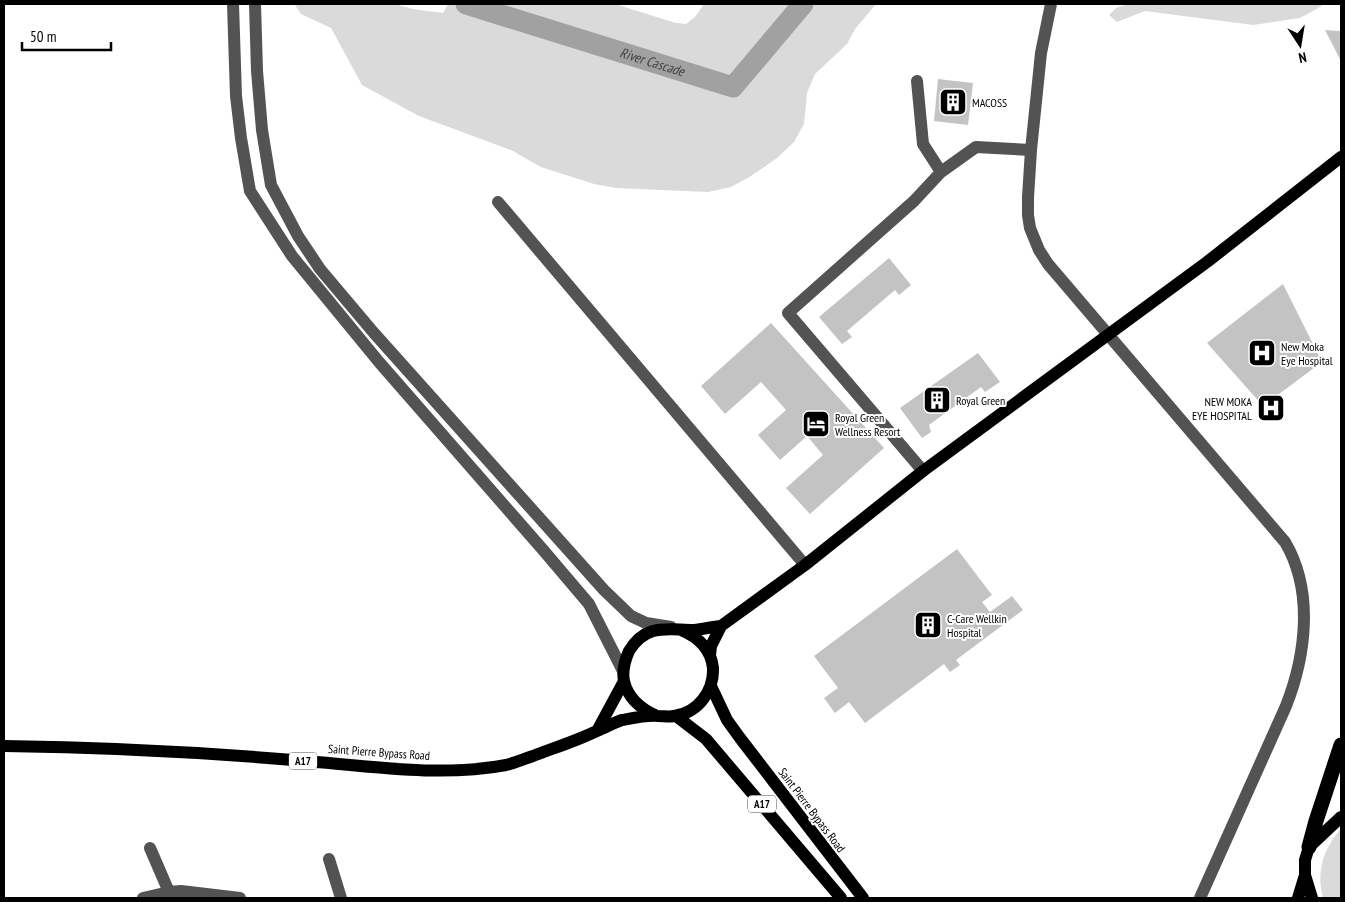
<svg xmlns="http://www.w3.org/2000/svg" width="1345" height="902" viewBox="0 0 1345 902" font-family="'PT Sans Narrow',sans-serif">
<rect width="100%" height="100%" fill="#fff"/>
<!-- green -->
<path fill="#dadada" d="M297,4H394L413,9L443,13L448,4H615L676,23L686,24L695,17L704,4H876L855,29L847,44L815,74L807,93L804,124L794,142L777,158L751,176L731,187L708,192L616,188L594,184L541,167L511,150L419,116L362,85L331,28L301,14L295,5Z
M1129,4H1323L1320,7L1300,18L1253,25L1145,11L1117,22L1109,15L1116,8Z
M1341,829V898H1323C1316,873 1323,848 1341,829Z"/>
<g fill="none" stroke-linecap="round" stroke-linejoin="round">
<!-- river -->
<path stroke="#a1a1a1" stroke-width="21" id="s1" d="M466,4L733,87L803,4"/>
</g>
<!-- building -->
<path fill="#c3c3c3" d="M1341,29V61L1325,30L1339,31Z
M938,79L973,83L968,125L934,121Z
M889,258L911,285L899,295L895,290L847,331L852,337L842,344L819,317Z
M1283,284L1322,362L1263,406L1207,343Z
M771,323L884,448L810,514L786,488L823,455L807,436L780,460L758,435L786,410L761,382L725,414L701,386Z
M978,353L1000,382L985,392L981,387L929,425L931,432L922,438L900,408Z
M957,549L992,595L982,602L990,612L1012,596L1023,610L956,660L960,665L950,672L944,664L865,723L849,702L835,713L824,698L838,688L814,656Z"/>
<g fill="none" stroke-linecap="round" stroke-linejoin="round">
<!-- minor -->
<path stroke="#535353" stroke-width="12" d="M233,4L236,96L241,138L250,191L292,256L379,362L544,551L589,604L623,671
M255,4L257,71L262,130L271,185L298,236L320,269L374,333L604,590L631,616L646,623L671,627
M1051,4L1041,53L1031,150L1028,197V215L1030,228L1039,250L1048,264L1285,542C1314,591 1306,655 1286,706L1200,898
M917,81L923,144L941,172
M498,202L805,565
M923,471L788,313L914,201L941,172L976,147L1031,150
M150,848L169,892
M329,859L341,898
M143,898L169,892L181,891L240,898"/>
<!-- major -->
<path stroke="#000" stroke-width="12" d="M710,655L711,646L721,626L805,565L923,471L1207,262L1341,157
M711,686L727,720L740,738L863,898
M657,716C641,709 628,699 624,681C622,671 625,660 629,651C646,623 667,630 694,630C703,629 712,627 721,626
M676,716L706,739L841,898
M597,731L624,681
M4,746C100,747 197,752 293,760C363,765 437,778 506,765C515,763 524,759 533,756C554,748 576,741 597,731C605,728 613,723 622,720C633,718 647,715 658,716C664,716 669,717 674,716C698,713 714,691 713,668C711,649 698,637 681,630
M1298,898L1305,875
M1312,898L1305,875V860L1309,847L1341,817"/>
<!-- highway -->
<path stroke="#000" stroke-width="15" d="M1309,847L1316,821L1341,745"/>
</g>
<!-- icons -->
<defs>
<g id="building-square" transform="scale(1.4375)"><rect x="-9" y="-9" width="18" height="18" rx="4" fill="#000" stroke="#fff"/><path d="M-4-6H4V6H1V3H-1V6H-4ZM-2.5-4.3h1.7v1.8h-1.7ZM.8-4.3h1.7v1.8H.8ZM-2.5-1h1.7V.8h-1.7ZM.8-1h1.7V.8H.8Z" fill="#fff"/></g>
<g id="hospital-square" transform="scale(1.4375)"><rect x="-9" y="-9" width="18" height="18" rx="4" fill="#000" stroke="#fff"/><path d="M-5-5h3v3.5h4V-5h3V5h-3V1.5h-4V5h-3Z" fill="#fff"/></g>
<g id="hotel-square" transform="scale(1.4375)"><rect x="-9" y="-9" width="18" height="18" rx="4" fill="#000" stroke="#fff"/><path d="M-6-4.5h1.5V1H6V5H4.5V3h-9V5H-6ZM-4 0a1.8 1.8 0 1 1 3.6 0ZM.5 0V-2.5h3Q6-2.5 6 0Z" fill="#fff"/></g>
</defs>
<g fill-rule="evenodd">
<use href="#building-square" x="953" y="102"/>
<use href="#hospital-square" x="1262" y="353"/>
<use href="#building-square" x="937" y="400"/>
<use href="#hospital-square" x="1271" y="408"/>
<use href="#hotel-square" x="816" y="424"/>
<use href="#building-square" x="928" y="625"/>
</g>
<g text-anchor="middle" dominant-baseline="central" stroke-width="4" stroke-linejoin="round" paint-order="stroke">
<!-- shield labels -->
<g fill="#fff" stroke="#4c4c4c" stroke-width="1">
<rect x="289" y="752.5" width="28" height="17" rx="4"/>
<rect x="748" y="795.5" width="28" height="17" rx="4"/>
</g>
<g font-size="11" font-weight="bold" fill="#000">
<text x="303" y="761">A17</text>
<text x="762" y="804">A17</text>
</g>
<!-- poi labels -->
<g font-size="12" fill="#000" stroke="#fff" text-anchor="start">
<text x="972" y="102">MACOSS</text>
<text x="1281" y="346">New Moka<tspan x="1281" dy="14">Eye Hospital</tspan></text>
<text x="956" y="400">Royal Green</text>
<text x="1252" y="401" text-anchor="end">NEW MOKA<tspan x="1252" dy="14">EYE HOSPITAL</tspan></text>
<text x="835" y="417">Royal Green<tspan x="835" dy="14">Wellness Resort</tspan></text>
<text x="947" y="618">C-Care Wellkin<tspan x="947" dy="14">Hospital</tspan></text>
</g>
<!-- street labels -->
<g font-size="12" fill="#000" stroke="#fff">
<text transform="translate(379 752) rotate(4)">Saint Pierre Bypass Road</text>
<text transform="translate(812 810) rotate(53)">Saint Pierre Bypass Road</text>
</g>
<!-- water labels -->
<g font-size="14" font-style="italic" fill="#424242" stroke="#fff">
<text stroke="none"><textPath href="#s1" startOffset="195">River Cascade</textPath></text>
</g>
</g>
<!-- border -->
<rect width="1345" height="902" fill="none" stroke="#000000" stroke-width="10"/>
<!-- north arrow -->
<g transform="translate(1300 45) rotate(168)" stroke="#ffffff" stroke-width="4" paint-order="stroke">
<path d="M0-4L9 19L0 12L-9 19Z" fill="#000000"/>
<text y="-8" font-size="14" font-weight="bold" text-anchor="middle" fill="#000000">N</text>
</g>
<!-- scale -->
<path d="M22 42v8h89v-8" fill="none" stroke="#000000" stroke-width="2.5"/>
<text x="30" y="42" font-size="15" fill="#000000" stroke="#ffffff" stroke-width="4" paint-order="stroke">50 m</text>
</svg>
